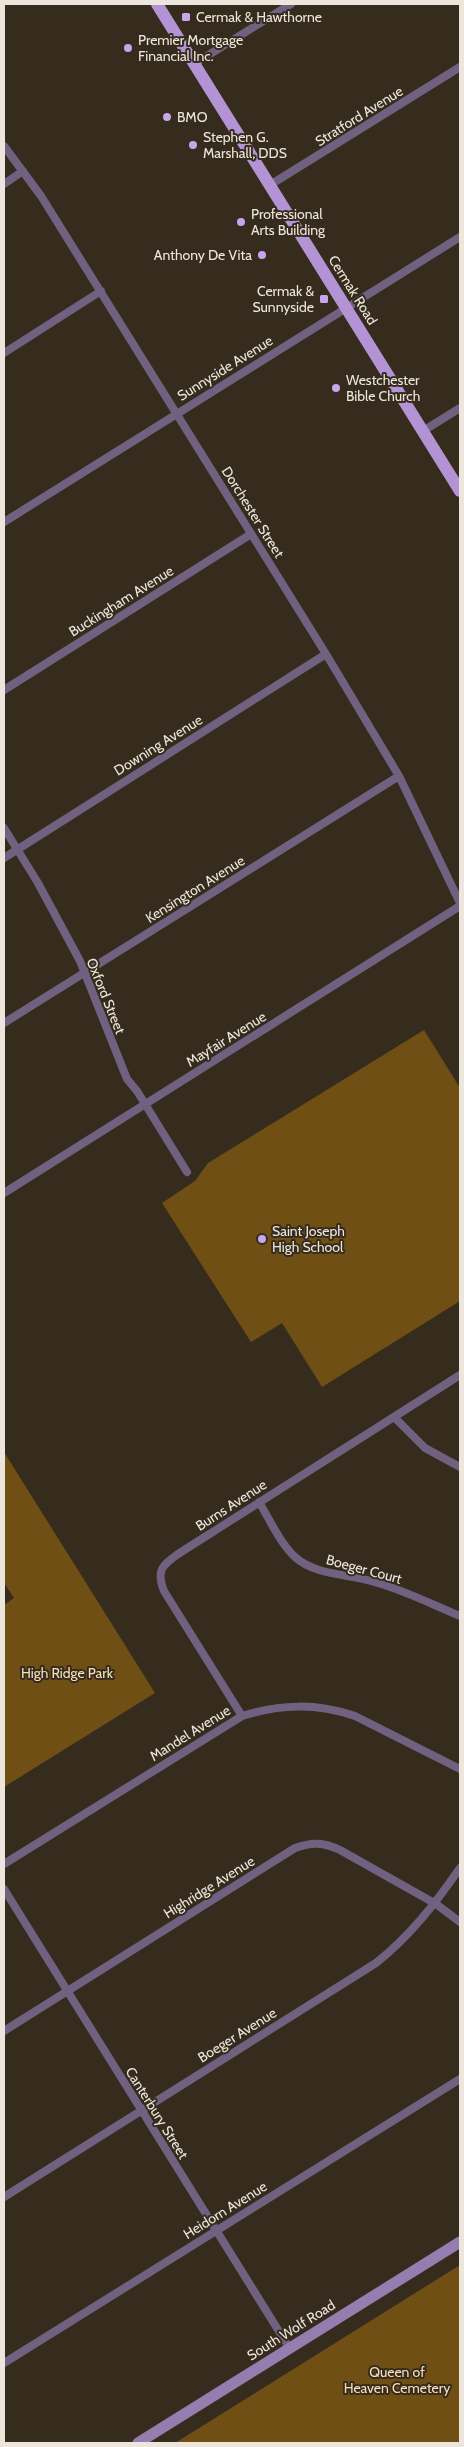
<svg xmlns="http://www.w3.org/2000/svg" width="464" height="2447" viewBox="0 0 464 2447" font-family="Cabin,sans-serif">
<rect width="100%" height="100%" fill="#362c1e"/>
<!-- green -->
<path fill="#6f4f14" d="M424,1030L460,1088V1301L322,1387L282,1323L251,1342L162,1203L195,1181L208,1163Z
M4,1452L155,1693L4,1787V1605L14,1598L4,1583Z
M460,2265V2443H175Z"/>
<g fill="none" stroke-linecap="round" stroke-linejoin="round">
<!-- street -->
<path stroke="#716181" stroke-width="8" d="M194,64L291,4
M4,146L41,196L326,654L399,776L460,903
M4,184L23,171
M270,185L460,67
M4,353L101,291
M423,431L460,408
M4,522L460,237
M4,690L251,534
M4,828L38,883L80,961L127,1079L137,1091L187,1172
M4,858L326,654
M4,1023L399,776
M4,1193L460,906
M394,1417L425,1448L460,1467
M259,1502C270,1520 280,1543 295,1557C315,1575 346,1574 371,1581C402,1589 431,1604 460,1616
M242,1716L164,1591C156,1570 162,1566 178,1554L460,1375
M4,1864L242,1716C281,1704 316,1703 355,1716L460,1769
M4,1889L290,2349
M4,2031L295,1848C312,1842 323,1842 340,1850L436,1904L460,1922
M4,2197L376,1963C410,1936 435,1904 460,1868
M4,2363L460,2079"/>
<!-- secondary -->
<path stroke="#967db0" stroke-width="11" d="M138,2443L460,2242"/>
<!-- primary -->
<path stroke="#b393d4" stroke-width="12" d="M157,4L460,491"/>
</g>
<!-- markers -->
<g fill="#c9a5ee" stroke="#362c1e" stroke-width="2">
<rect x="181" y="12" width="10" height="10" rx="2.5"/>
<circle cx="128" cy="48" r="5"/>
<circle cx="167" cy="117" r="5"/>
<circle cx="193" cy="145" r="5"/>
<circle cx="241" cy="222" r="5"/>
<circle cx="262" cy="255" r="5"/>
<rect x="319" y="294" width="10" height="10" rx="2.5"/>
<circle cx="336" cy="388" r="5"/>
<circle cx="262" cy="1239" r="5"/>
</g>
<g text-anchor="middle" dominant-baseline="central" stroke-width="4" stroke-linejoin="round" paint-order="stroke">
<!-- poi labels -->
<g font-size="14" fill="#ece6dd" stroke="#362c1e" text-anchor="start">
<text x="196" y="17">Cermak &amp; Hawthorne</text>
<text x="138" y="40">Premier Mortgage<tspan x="138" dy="16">Financial Inc.</tspan></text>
<text x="177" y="117">BMO</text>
<text x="203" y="137">Stephen G.<tspan x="203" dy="16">Marshall, DDS</tspan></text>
<text x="251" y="214">Professional<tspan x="251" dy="16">Arts Building</tspan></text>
<text x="252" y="255" text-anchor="end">Anthony De Vita</text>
<text x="314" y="291" text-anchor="end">Cermak &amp;<tspan x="314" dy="16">Sunnyside</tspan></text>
<text x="346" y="380">Westchester<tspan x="346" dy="16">Bible Church</tspan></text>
<text x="272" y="1231">Saint Joseph<tspan x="272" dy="16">High School</tspan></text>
</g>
<!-- street labels -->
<g font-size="14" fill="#ece6dd" stroke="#362c1e">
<text transform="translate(359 116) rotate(-32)">Stratford Avenue</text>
<text transform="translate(353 290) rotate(58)">Cermak Road</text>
<text transform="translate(225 368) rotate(-32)">Sunnyside Avenue</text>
<text transform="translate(253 512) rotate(58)">Dorchester Street</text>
<text transform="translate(121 601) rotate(-32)">Buckingham Avenue</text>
<text transform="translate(158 745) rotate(-32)">Downing Avenue</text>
<text transform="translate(195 889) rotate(-32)">Kensington Avenue</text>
<text transform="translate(106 996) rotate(68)">Oxford Street</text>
<text transform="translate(226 1039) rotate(-32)">Mayfair Avenue</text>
<text transform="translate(231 1505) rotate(-33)">Burns Avenue</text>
<text transform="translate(364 1569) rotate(15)">Boeger Court</text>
<text transform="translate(190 1733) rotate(-32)">Mandel Avenue</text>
<text transform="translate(209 1887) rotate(-32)">Highridge Avenue</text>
<text transform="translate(237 2035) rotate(-32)">Boeger Avenue</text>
<text transform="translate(157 2113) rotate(58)">Canterbury Street</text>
<text transform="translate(225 2210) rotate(-32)">Heidorn Avenue</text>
<text transform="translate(291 2330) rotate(-32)">South Wolf Road</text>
</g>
<!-- park labels -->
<g font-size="14" fill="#f9dfb8" stroke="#362c1e">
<text x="67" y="1673">High Ridge Park</text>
<text x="397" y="2372">Queen of<tspan x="397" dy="16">Heaven Cemetery</tspan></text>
</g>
</g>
<!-- border -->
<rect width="464" height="2447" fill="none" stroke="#ece6dd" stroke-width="10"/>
</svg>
